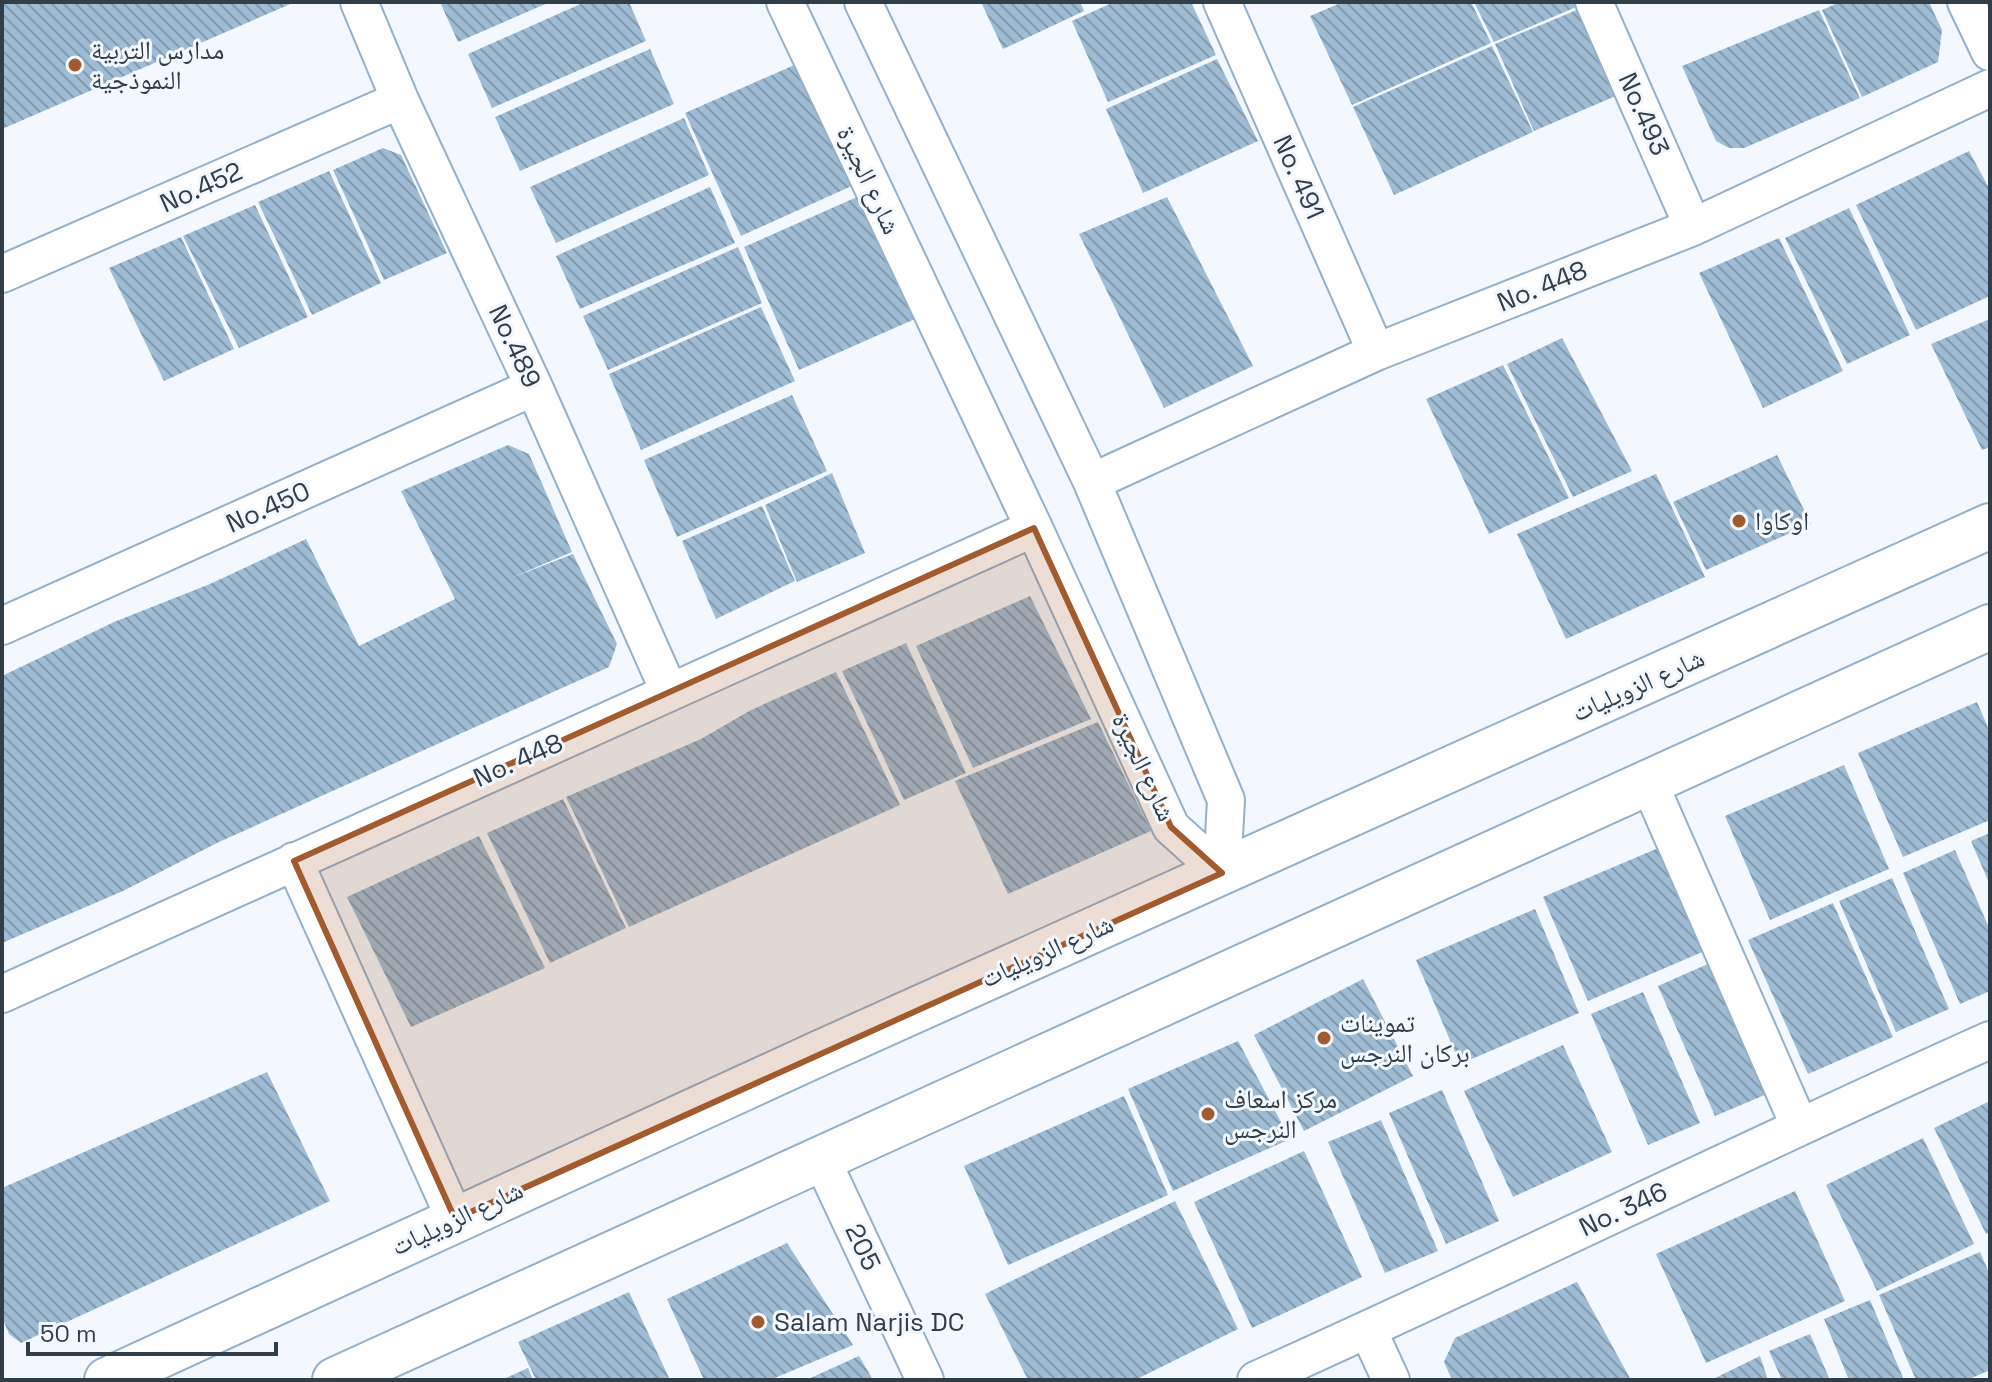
<svg xmlns="http://www.w3.org/2000/svg" width="1992" height="1382" viewBox="0 0 1992 1382" font-family="'Space Grotesk','Noto Naskh Arabic',sans-serif">
<defs>
<pattern id="building-back-hatch" width="6" height="6" patternUnits="userSpaceOnUse" patternTransform="scale(2)"><rect width="6" height="6" fill="#9fbcd4"/><path d="M-1 5l2 2M0 0l6 6M5-1l2 2" fill="none" stroke="#829aae"/></pattern>
</defs>
<rect width="100%" height="100%" fill="#f2f8fd"/>
<!-- building -->
<path fill="url(#building-back-hatch)" d="M2,2H295L2,129Z
M440,2H550L458,42Z
M585,2H629L646,41L492,108L468,54Z
M981,2H1080L1084,11L1003,49Z
M1114,2H1191L1216,55L1108,102L1072,21Z
M1343,2H1471L1491,43L1352,105L1310,16Z
M1474,2H1580L1581,5L1494,42Z
M1840,2H1929L1942,30L1938,62L1862,97L1822,10Z
M1584,7L1625,92L1534,131L1495,44Z
M1819,10L1860,98L1744,148H1729L1716,141L1682,66Z
M1492,46L1533,132L1394,195L1353,107Z
M650,49L674,104L520,171L495,117Z
M1217,59L1258,141L1143,193L1106,109Z
M799,63L856,184L741,236L685,113Z
M684,118L709,175L556,243L530,187Z
M383,148L401,155L447,253L384,280L333,170Z
M1969,151L1990,190V296L1916,330L1856,205Z
M329,171L381,283L312,315L258,202Z
M710,187L735,243L580,309L556,256Z
M857,197L915,319L799,370L744,247Z
M1167,197L1253,366L1164,408L1079,234Z
M255,205L308,317L239,348L183,236Z
M1849,208L1910,335L1847,364L1785,238Z
M181,237L234,349L164,381L109,268Z
M1779,238L1843,371L1763,408L1699,273Z
M738,247L762,303L608,370L583,316Z
M761,307L795,381L641,450L609,374Z
M1990,319V447L1982,450L1931,344Z
M1562,338L1632,471L1573,497L1507,364Z
M1503,365L1569,498L1489,534L1426,399Z
M792,395L827,471L677,537L644,460Z
M508,445L529,454L572,552L511,578L573,554L617,644L609,667L219,842L123,891L2,943V676L114,622L210,584L306,539L359,646L455,599L401,491Z
M1777,455L1811,524L1706,570L1673,502Z
M832,473L865,553L797,582L765,505Z
M1656,474L1705,577L1566,639L1517,534Z
M762,506L795,581L716,619L682,541Z
M1030,596L1091,719L973,768L916,646Z
M906,643L966,773L904,800L842,671Z
M836,672L900,805L629,927L566,797L701,739L751,710Z
M1977,702L1990,732V820L1903,857L1858,753Z
M1098,722L1151,831L1008,894L955,781Z
M1844,765L1889,869L1770,920L1725,816Z
M563,799L626,928L550,963L487,833Z
M1990,833V885L1971,841Z
M479,836L545,968L411,1027L347,897Z
M1663,846L1707,950L1588,1001L1543,897Z
M1955,850L1990,930V991L1960,1004L1903,873Z
M1892,878L1949,1009L1896,1032L1839,901Z
M1833,903L1893,1037L1808,1074L1748,940Z
M1535,909L1579,1013L1460,1064L1416,960Z
M1710,963L1767,1094L1715,1116L1658,986Z
M1363,979L1413,1076L1304,1131L1254,1035Z
M1643,992L1700,1123L1648,1145L1591,1014Z
M1238,1041L1290,1139L1173,1191L1128,1089Z
M1563,1045L1612,1152L1513,1197L1464,1091Z
M267,1072L330,1201L21,1343L9,1334L2,1317V1188Z
M1442,1090L1499,1221L1446,1244L1389,1113Z
M1124,1096L1168,1195L1008,1265L964,1166Z
M1990,1101V1232L1986,1234L1934,1128Z
M1381,1120L1438,1251L1385,1273L1328,1142Z
M1923,1138L1974,1244L1877,1291L1826,1185Z
M1304,1151L1362,1277L1252,1328L1194,1202Z
M1795,1191L1845,1301L1706,1363L1656,1254Z
M1175,1201L1238,1329L1135,1380H1028L985,1294Z
M787,1243L853,1345L770,1380H704L667,1299Z
M1980,1252L1990,1275V1370L1967,1380H1916L1879,1295Z
M1577,1282L1631,1380H1452L1444,1362L1455,1338Z
M629,1292L670,1380H536L518,1342Z
M1870,1300L1904,1380H1849L1824,1319Z
M1810,1334L1830,1380H1782L1769,1351Z
M859,1356L873,1380H806Z
M1760,1356L1768,1380H1711Z
M528,1368L533,1380H501Z"/>
<g fill="none" stroke-linecap="round" stroke-linejoin="round">
<!-- minor casing -->
<g stroke="#94b0c8" stroke-width="40">
<path id="minor" d="M359,2L400,100L534,387L669,691
M785,2L1034,528L1171,827L1222,873
M863,2L1092,482L1226,800L1222,873
M1222,2L1376,352
M1594,2L1693,227
M1966,2L1990,52
M2,274L400,100
M1092,482L1376,352L1693,227L1990,88
M2,626L534,387
M1650,785L1799,1125
M294,861L455,1219
M2,994L1034,528
M821,1158L925,1380
M1368,1330L1391,1380
M1256,1380C1502,1270 1744,1150 1990,1040"/>
</g>
<!-- tertiary casing -->
<g stroke="#94b0c8" stroke-width="48">
<path id="tertiary" d="M107,1380L820,1053L1990,526
M335,1380C886,1128 1440,882 1990,627"/>
</g>
<!-- minor -->
<use href="#minor" stroke="#fff" stroke-width="36"/>
<!-- tertiary -->
<use href="#tertiary" stroke="#fff" stroke-width="44"/>
</g>
<!-- marked area -->
<path fill="#a15b2f" fill-opacity="0.2" stroke="#a15b2f" stroke-width="6" stroke-linejoin="round" d="M1034,528L1171,827L1222,873L455,1219L294,861Z"/>
<!-- markers -->
<g fill="#a15b2f" stroke="#f2f8fd" stroke-width="3">
<circle cx="75" cy="65" r="8"/>
<circle cx="1739" cy="521" r="8"/>
<circle cx="1324" cy="1038" r="8"/>
<circle cx="1208" cy="1114" r="8"/>
<circle cx="758" cy="1322" r="8"/>
</g>
<g text-anchor="middle" dominant-baseline="central" stroke-width="6" stroke-linejoin="round" paint-order="stroke">
<!-- poi labels -->
<g font-size="26" fill="#313d47" stroke="#f2f8fd" text-anchor="start">
<text x="91" y="50">مدارس التربية<tspan x="91" dy="30">النموذجية</tspan></text>
<text x="1755" y="521">اوكاوا</text>
<text x="1340" y="1023">تموينات<tspan x="1340" dy="30">بركان النرجس</tspan></text>
<text x="1224" y="1099">مركز اسعاف<tspan x="1224" dy="30">النرجس</tspan></text>
<text x="774" y="1322">Salam Narjis DC</text>
</g>
<!-- street labels -->
<g font-size="26" fill="#313d47" stroke="#f2f8fd">
<text transform="translate(1644 114) rotate(66)">No.493</text>
<text transform="translate(1299 177) rotate(66)">No. 491</text>
<text transform="translate(869 180) rotate(65)">شارع الجيرة</text>
<text transform="translate(201 187) rotate(-24)">No.452</text>
<text transform="translate(1542 286) rotate(-22)">No. 448</text>
<text transform="translate(515 346) rotate(65)">No.489</text>
<text transform="translate(268 507) rotate(-24)">No.450</text>
<text transform="translate(1638 685) rotate(-24)">شارع الزويليات</text>
<text transform="translate(518 760) rotate(-24)">No. 448</text>
<text transform="translate(1144 767) rotate(65)">شارع الجيرة</text>
<text transform="translate(1047 951) rotate(-24)">شارع الزويليات</text>
<text transform="translate(1623 1209) rotate(-25)">No. 346</text>
<text transform="translate(457 1218) rotate(-25)">شارع الزويليات</text>
<text transform="translate(863 1247) rotate(65)">205</text>
</g>
</g>
<!-- border -->
<rect width="1992" height="1382" fill="none" stroke="#313d47" stroke-width="8"/>
<!-- scale -->
<path d="M28 1342v12h248v-12" fill="none" stroke="#313d47" stroke-width="4"/>
<text x="40" y="1342" font-size="24" fill="#313d47" stroke="#f2f8fd" stroke-width="6" paint-order="stroke">50 m</text>
</svg>
